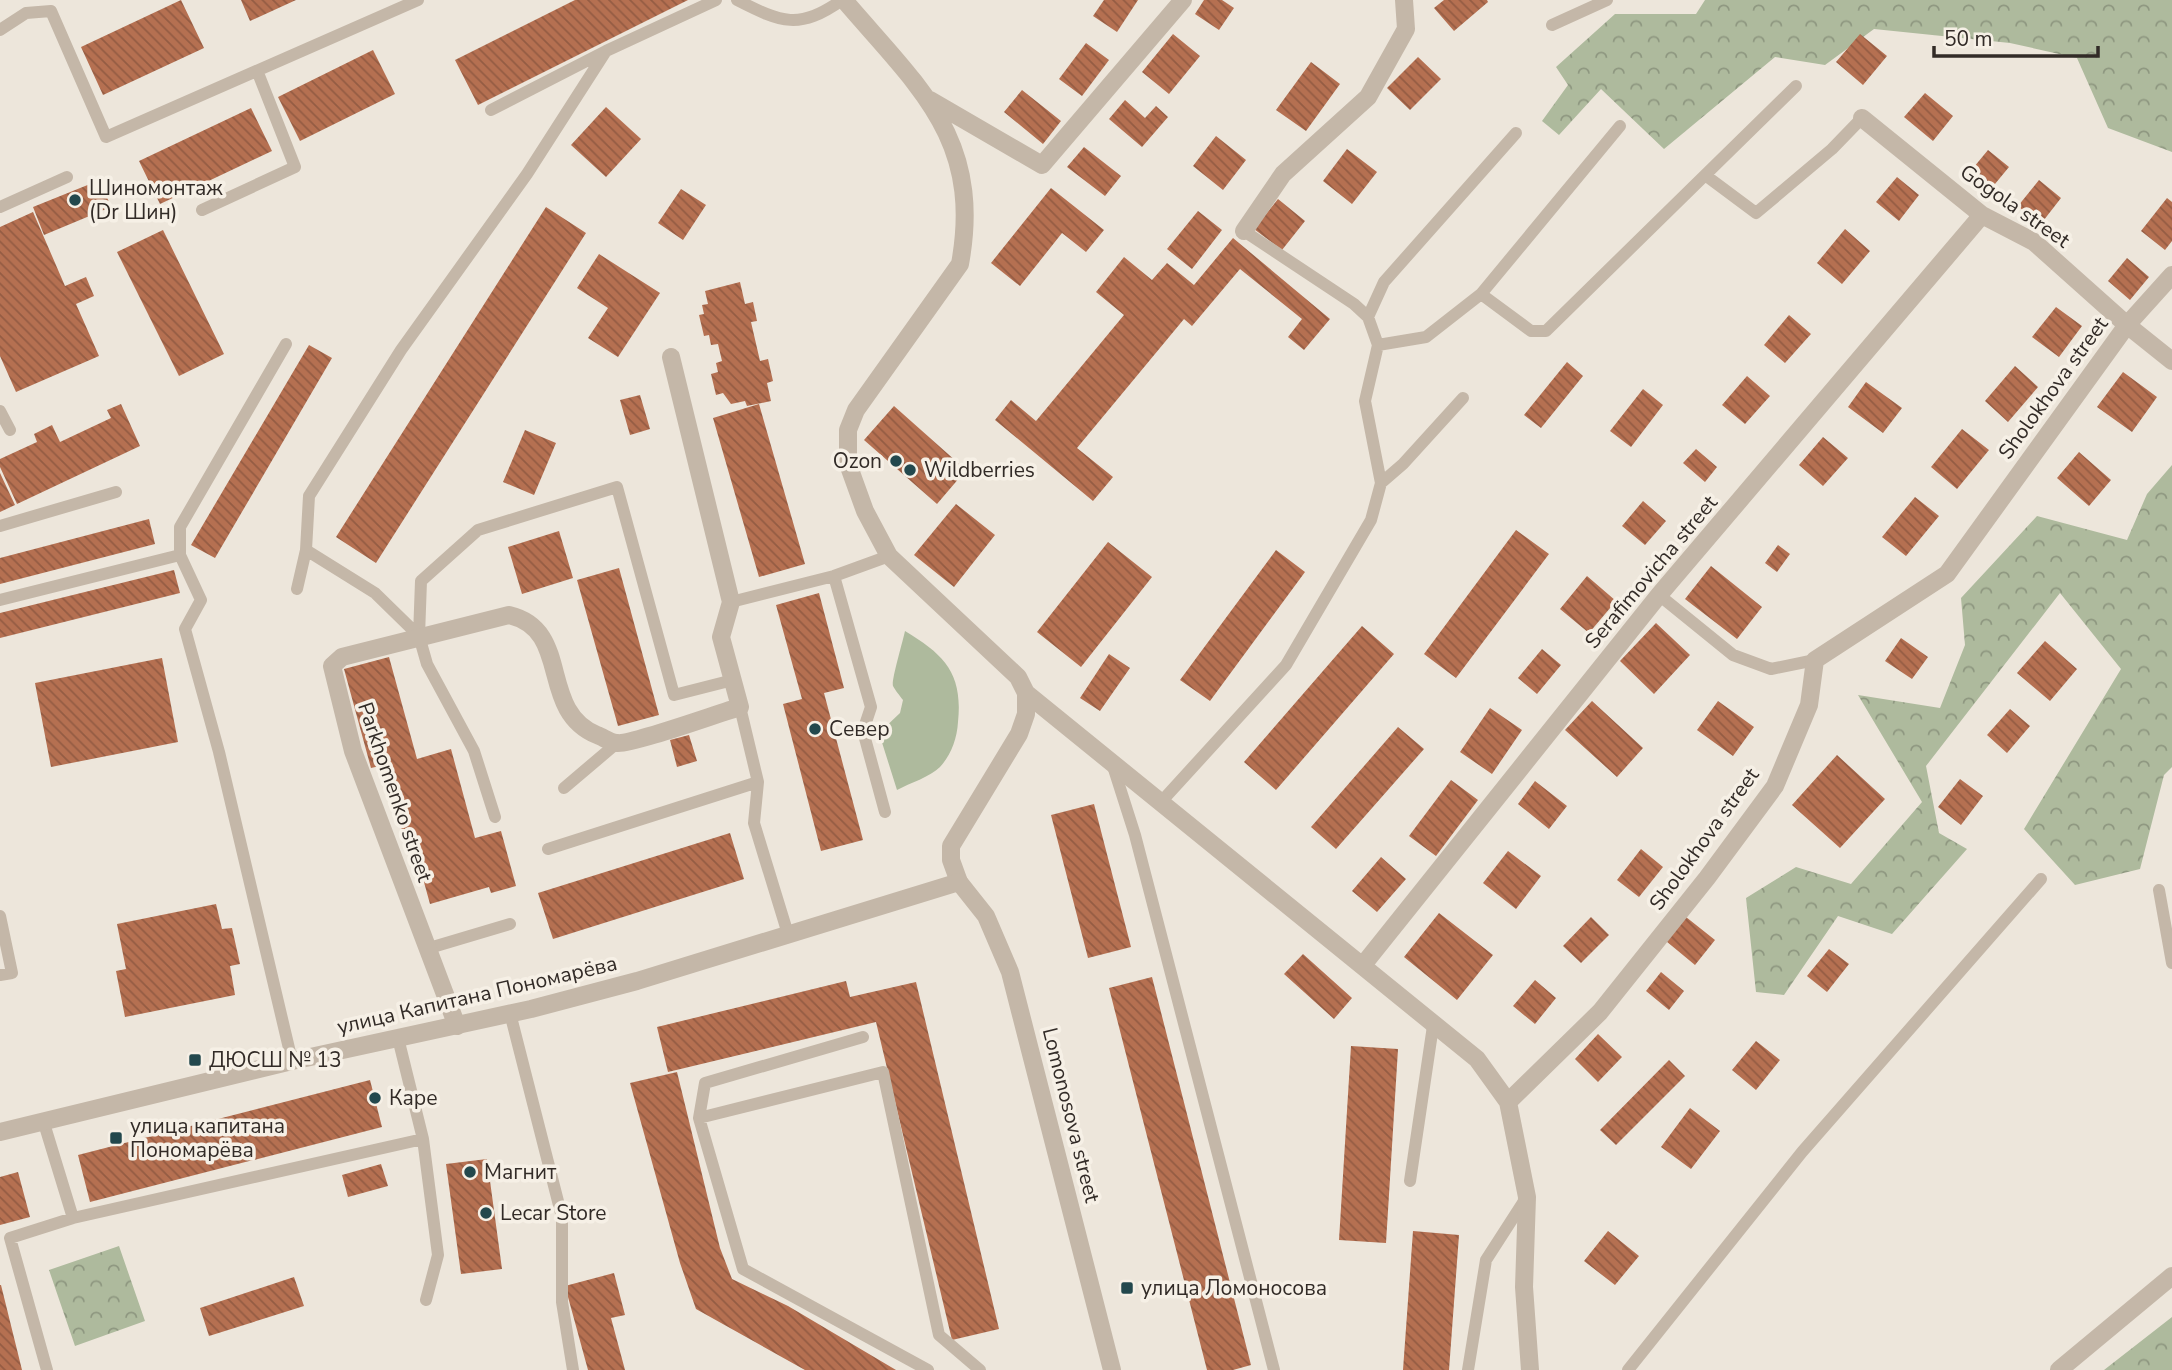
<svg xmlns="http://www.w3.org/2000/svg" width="2172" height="1370" viewBox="0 0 2172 1370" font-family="'Nunito Sans',sans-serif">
<defs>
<pattern id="forest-crowns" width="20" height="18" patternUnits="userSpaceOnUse" patternTransform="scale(1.75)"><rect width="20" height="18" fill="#aeba9d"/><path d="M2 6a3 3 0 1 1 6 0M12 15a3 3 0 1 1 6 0" fill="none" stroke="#8e9780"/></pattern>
<pattern id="building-back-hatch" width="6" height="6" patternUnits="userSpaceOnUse" patternTransform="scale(1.75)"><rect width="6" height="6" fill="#b57051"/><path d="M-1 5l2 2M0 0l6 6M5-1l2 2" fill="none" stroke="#945c43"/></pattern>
</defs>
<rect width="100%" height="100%" fill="#ede6db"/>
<!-- grass -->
<path fill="#aeba9d" d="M905,631C945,655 963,674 958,722C957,739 951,755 940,767C930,777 910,783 897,790L879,733L900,713L903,700C900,696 895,690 893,686C891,681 903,641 905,631Z"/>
<!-- forest -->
<path fill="url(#forest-crowns)" d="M1705,0H2172V152L2108,128L2077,58L2010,43L1874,29L1825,65L1775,57L1664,149L1601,89L1559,135L1542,121L1568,85L1556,67L1615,14H1696Z
M2172,465V767L2164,775L2140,869L2075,885L2024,829L2121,669L2060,593L1926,766L1939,833L1967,849L1892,934L1838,916L1784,995L1756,992L1746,898L1796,867L1851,884L1922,802L1858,695L1940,708L1965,645L1961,598L2037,516L2127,540L2147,494Z
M119,1246L145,1321L75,1346L49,1270Z
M2172,1317V1370H2104Z"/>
<!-- building -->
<path fill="url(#building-back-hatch)" d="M181,0L204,48L103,95L81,47Z
M241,0H296L250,21Z
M575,0H688L478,105L455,60Z
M1104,0H1138L1117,32L1093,16Z
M1204,0H1222L1234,8L1219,30L1195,14Z
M1444,0H1487L1488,2L1454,31L1434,8Z
M1173,34L1200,56L1169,94L1142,72Z
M1860,34L1887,56L1863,85L1836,62Z
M1086,43L1109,60L1082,96L1059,79Z
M373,50L395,94L300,141L278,97Z
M1418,57L1441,79L1410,110L1387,88Z
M1311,62L1340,84L1306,131L1276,110Z
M1022,90L1061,121L1043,144L1004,112Z
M1925,93L1953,116L1933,141L1904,117Z
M1125,100L1145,118L1156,106L1168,117L1142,147L1109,119Z
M606,107L641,139L606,177L571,145Z
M251,108L272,151L160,204L139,161Z
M1216,136L1246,160L1223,190L1193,166Z
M1084,147L1121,176L1105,196L1067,167Z
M1347,149L1377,172L1352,204L1323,181Z
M1988,150L2009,167L1990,190L1969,173Z
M1897,177L1919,195L1899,221L1876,202Z
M100,180L111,207L44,235L33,207Z
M2039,180L2061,198L2040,225L2018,206Z
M1051,188L1104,230L1086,252L1062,233L1020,286L991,263Z
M681,189L706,205L683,240L658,223Z
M2167,198L2172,202V241L2165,250L2141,231Z
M1278,199L1305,221L1282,250L1254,229Z
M546,207L586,233L376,563L336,537Z
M1198,211L1222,230L1192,269L1167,249Z
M33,212L65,286L86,277L94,296L76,304L99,356L16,392L0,356V227Z
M1845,229L1870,251L1842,284L1817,263Z
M163,230L224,354L179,376L117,252Z
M1233,238L1330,319L1304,350L1288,337L1302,319L1240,269L1192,326L1184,319L1077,448L1113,477L1093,501L995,420L1011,400L1036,421L1124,315L1096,292L1124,257L1152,280L1167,263L1194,285Z
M599,254L660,293L618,357L588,338L608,308L577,288Z
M2127,258L2149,277L2130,300L2108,281Z
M740,282L745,304L753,302L757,321L751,322L760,361L768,359L773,381L767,383L771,401L747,406L745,401L731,404L723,393L716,395L711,374L718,372L716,363L722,361L718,344L711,345L709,335L704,336L699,315L704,314L702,305L708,304L705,291Z
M2056,307L2082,326L2059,357L2032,337Z
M1789,315L1811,334L1785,363L1764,345Z
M309,345L332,358L215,558L191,545Z
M1567,362L1583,376L1541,428L1524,415Z
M2015,366L2038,387L2008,422L1985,401Z
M2123,372L2157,397L2132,432L2097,407Z
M1747,376L1770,396L1745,424L1722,405Z
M1866,382L1902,408L1883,433L1848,407Z
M1643,389L1663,405L1631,447L1610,431Z
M640,395L650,429L630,435L620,400Z
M121,404L140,446L17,504L0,467V459L37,442L34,434L52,425L60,442L111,418L107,410Z
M759,404L805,564L759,577L713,418Z
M894,406L966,470L937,504L864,440Z
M1962,429L1989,450L1957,489L1931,467Z
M525,430L556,443L534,495L503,482Z
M1823,437L1848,458L1823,486L1799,465Z
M1696,449L1717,467L1705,482L1683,463Z
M2079,452L2111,480L2089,506L2057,478Z
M0,473L15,505L0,512Z
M1915,497L1939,516L1906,556L1882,537Z
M1643,501L1666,521L1645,545L1622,526Z
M956,504L995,535L954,587L914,555Z
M149,519L155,544L0,584V558Z
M1516,530L1549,554L1456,678L1424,654Z
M559,531L573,578L522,594L508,547Z
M1108,542L1152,577L1081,667L1037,632Z
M1778,545L1790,554L1777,572L1765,563Z
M1276,550L1305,572L1210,701L1180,680Z
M1711,566L1762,607L1737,639L1685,599Z
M619,568L659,715L618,726L577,580Z
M174,570L180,593L0,638V613Z
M1587,576L1616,601L1589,633L1560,609Z
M819,593L844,688L824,693L863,840L821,851L783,704L802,699L776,605Z
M1656,623L1690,655L1654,694L1620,661Z
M1362,626L1394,654L1276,790L1244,762Z
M1901,638L1928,657L1912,679L1885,661Z
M2045,641L2077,669L2050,701L2017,673Z
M1542,649L1561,665L1537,694L1518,678Z
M1109,654L1130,668L1100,711L1080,698Z
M389,657L417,759L451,749L475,838L501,831L516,886L491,893L489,887L430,904L411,835L404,837L384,765L371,768L344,669Z
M162,658L178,742L51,767L35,683Z
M1592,701L1643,748L1617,777L1565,730Z
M1718,701L1754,727L1733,756L1697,730Z
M1490,708L1522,730L1492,774L1460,752Z
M2010,709L2030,726L2007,753L1987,735Z
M1398,727L1424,749L1336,849L1311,827Z
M689,735L697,761L677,767L670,740Z
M1837,755L1885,799L1840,848L1792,805Z
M1960,779L1983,796L1961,825L1938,807Z
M1451,780L1478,800L1436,856L1409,836Z
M1535,781L1567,806L1549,829L1518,804Z
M1094,804L1131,947L1088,958L1051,815Z
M730,833L744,879L553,939L538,893Z
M1641,849L1663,867L1639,897L1617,880Z
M1508,851L1541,876L1516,909L1483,883Z
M1381,857L1406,879L1377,912L1352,891Z
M216,904L222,929L232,928L240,964L230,966L235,995L125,1017L116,971L126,969L117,924Z
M1439,913L1493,955L1457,1000L1404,957Z
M1591,917L1609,935L1581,963L1563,946Z
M1686,917L1715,940L1695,965L1666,941Z
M1829,949L1849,964L1827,992L1807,976Z
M1303,954L1352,998L1334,1019L1284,974Z
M1661,972L1684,991L1669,1010L1646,991Z
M1152,977L1251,1365L1233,1370H1207L1109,988Z
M1535,980L1556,998L1535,1024L1513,1006Z
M846,981L850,997L916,982L999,1329L952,1340L876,1022L668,1072L657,1027Z
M1598,1034L1622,1057L1598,1082L1575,1059Z
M1756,1041L1780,1060L1756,1090L1732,1070Z
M1351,1046L1398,1049L1386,1243L1339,1240Z
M1669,1060L1685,1076L1616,1145L1600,1130Z
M677,1072L720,1248L732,1279L788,1306L896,1370H805L696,1309L680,1263L630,1083Z
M370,1080L382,1127L90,1202L78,1155Z
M1690,1108L1720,1131L1691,1169L1661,1147Z
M487,1159L502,1269L461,1274L446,1164Z
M381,1164L388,1186L348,1197L342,1175Z
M18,1172L30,1217L0,1225V1177Z
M1413,1231L1459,1235L1449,1370H1403Z
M1608,1231L1639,1256L1615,1285L1584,1261Z
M614,1273L625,1315L611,1318L625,1370H588L565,1286Z
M294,1277L304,1306L209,1336L200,1308Z
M0,1285H1L22,1370H0Z"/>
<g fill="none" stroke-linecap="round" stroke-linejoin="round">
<!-- service -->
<path stroke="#c4b7a8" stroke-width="12" d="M737,0C782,23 799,30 842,0
M1552,25L1607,0
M0,30L26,13L51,11L106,137L418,0
M491,110L606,51L716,0
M1705,175L1756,213L1832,149L1862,118
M0,207L67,177
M202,210L295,167L258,73
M1481,294L1531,331H1546L1796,86
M1368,317L1384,282L1516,133
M1378,345L1426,337L1481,294L1620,126
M0,411L10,430
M1381,483L1403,464L1463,398
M0,526L116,492
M180,555L201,600L185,629L219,752L292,1061
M834,576L871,707L863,731L885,812
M297,589L306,550
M1659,595L1733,655L1771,669L1815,660
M0,600L180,555V527L286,344
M731,602L834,576L889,556
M419,636L375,593L306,550L309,496L401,350L527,174L606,51
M740,707L758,782L754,823L788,934
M1112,763L1135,835L1274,1370
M564,788L617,743
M1161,802L1286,665L1371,520L1381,483L1365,401L1378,345L1368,317L1354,304L1244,231
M495,817L474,751L427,664L419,636L421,581L478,530L617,487L674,695L733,680
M548,849L758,782
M2159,890L2172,963
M0,916L12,973L0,975
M426,949L510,924
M510,1013L562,1217V1302L573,1370
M863,1037L705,1083L699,1118L743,1269L928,1370
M699,1118L883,1072L939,1335L980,1370
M43,1120L73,1218
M423,1139L438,1255L426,1300
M1410,1181L1433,1026
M47,1370L10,1238L73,1218L423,1139L398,1038
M1468,1370L1486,1260L1526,1198
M1628,1370L1802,1152L2041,879"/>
<!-- minor -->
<path stroke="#c4b7a8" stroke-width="18" d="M844,0C918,87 983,138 960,264L856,410L848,430V464L865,511L889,556L1018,677L1026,693V714L1019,734L951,846V860L959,882
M930,100L1042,165L1183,0
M1862,118L1982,215L2034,242L2127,325L2172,361
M1244,231L1283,174L1368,97L1406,29L1404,0
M1026,693L1477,1059L1508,1102L1527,1197L1524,1287L1530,1370
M1363,965L1659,595L1982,215
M457,1026L353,751L332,666L342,657L509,615C573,630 537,710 597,735C603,737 611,743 617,743C631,745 719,713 740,707L721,637L731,602L671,357
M1508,1102L1600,1012L1707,878L1775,786L1809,705L1815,660L1947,574L2127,325L2172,275
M2059,1370L2172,1276"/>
<!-- tertiary -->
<path stroke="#c4b7a8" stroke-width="18" d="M0,1132L292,1061L531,1009L637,981L959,882L986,916L1010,972L1112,1370"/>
</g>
<!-- markers -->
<g fill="#23484d" stroke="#f6f0e6" stroke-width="2.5">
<circle cx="75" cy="200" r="7"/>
<circle cx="896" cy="461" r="7"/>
<circle cx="910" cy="470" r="7"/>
<circle cx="815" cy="729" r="7"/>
<rect x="188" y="1053" width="14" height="14" rx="3.5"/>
<circle cx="375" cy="1098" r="7"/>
<rect x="109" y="1131" width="14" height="14" rx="3.5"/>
<circle cx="470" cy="1172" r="7"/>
<circle cx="486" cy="1213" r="7"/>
<rect x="1120" y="1281" width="14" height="14" rx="3.5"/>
</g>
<g text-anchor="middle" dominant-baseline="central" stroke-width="7" stroke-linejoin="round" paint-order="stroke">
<!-- poi labels -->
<g font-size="21" fill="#322b27" stroke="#f6f0e6" text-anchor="start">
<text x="89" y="188">Шиномонтаж<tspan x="89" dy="24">(Dr Шин)</tspan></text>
<text x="882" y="461" text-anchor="end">Ozon</text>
<text x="924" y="470">Wildberries</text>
<text x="829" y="729">Север</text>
<text x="209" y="1060">ДЮСШ № 13</text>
<text x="389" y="1098">Каре</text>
<text x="130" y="1126">улица капитана<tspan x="130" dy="24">Пономарёва</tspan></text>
<text x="484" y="1172">Магнит</text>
<text x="500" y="1213">Lecar Store</text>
<text x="1141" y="1288">улица Ломоносова</text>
</g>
<!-- street labels -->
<g font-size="21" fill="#322b27" stroke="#f6f0e6">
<text transform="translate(2015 206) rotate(35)">Gogola street</text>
<text transform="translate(2053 388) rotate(-54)">Sholokhova street</text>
<text transform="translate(1651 572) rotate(-50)">Serafimovicha street</text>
<text transform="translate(395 792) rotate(71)">Parkhomenko street</text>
<text transform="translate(1704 839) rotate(-54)">Sholokhova street</text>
<text transform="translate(477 995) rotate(-13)">улица Капитана Пономарёва</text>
<text transform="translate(1071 1115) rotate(76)">Lomonosova street</text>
</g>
</g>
<!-- scale -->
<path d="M1934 46v10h164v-10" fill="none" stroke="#322b27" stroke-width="3.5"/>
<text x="1944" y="46" font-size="21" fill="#322b27" stroke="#f6f0e6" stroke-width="5" paint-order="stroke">50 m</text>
</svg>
